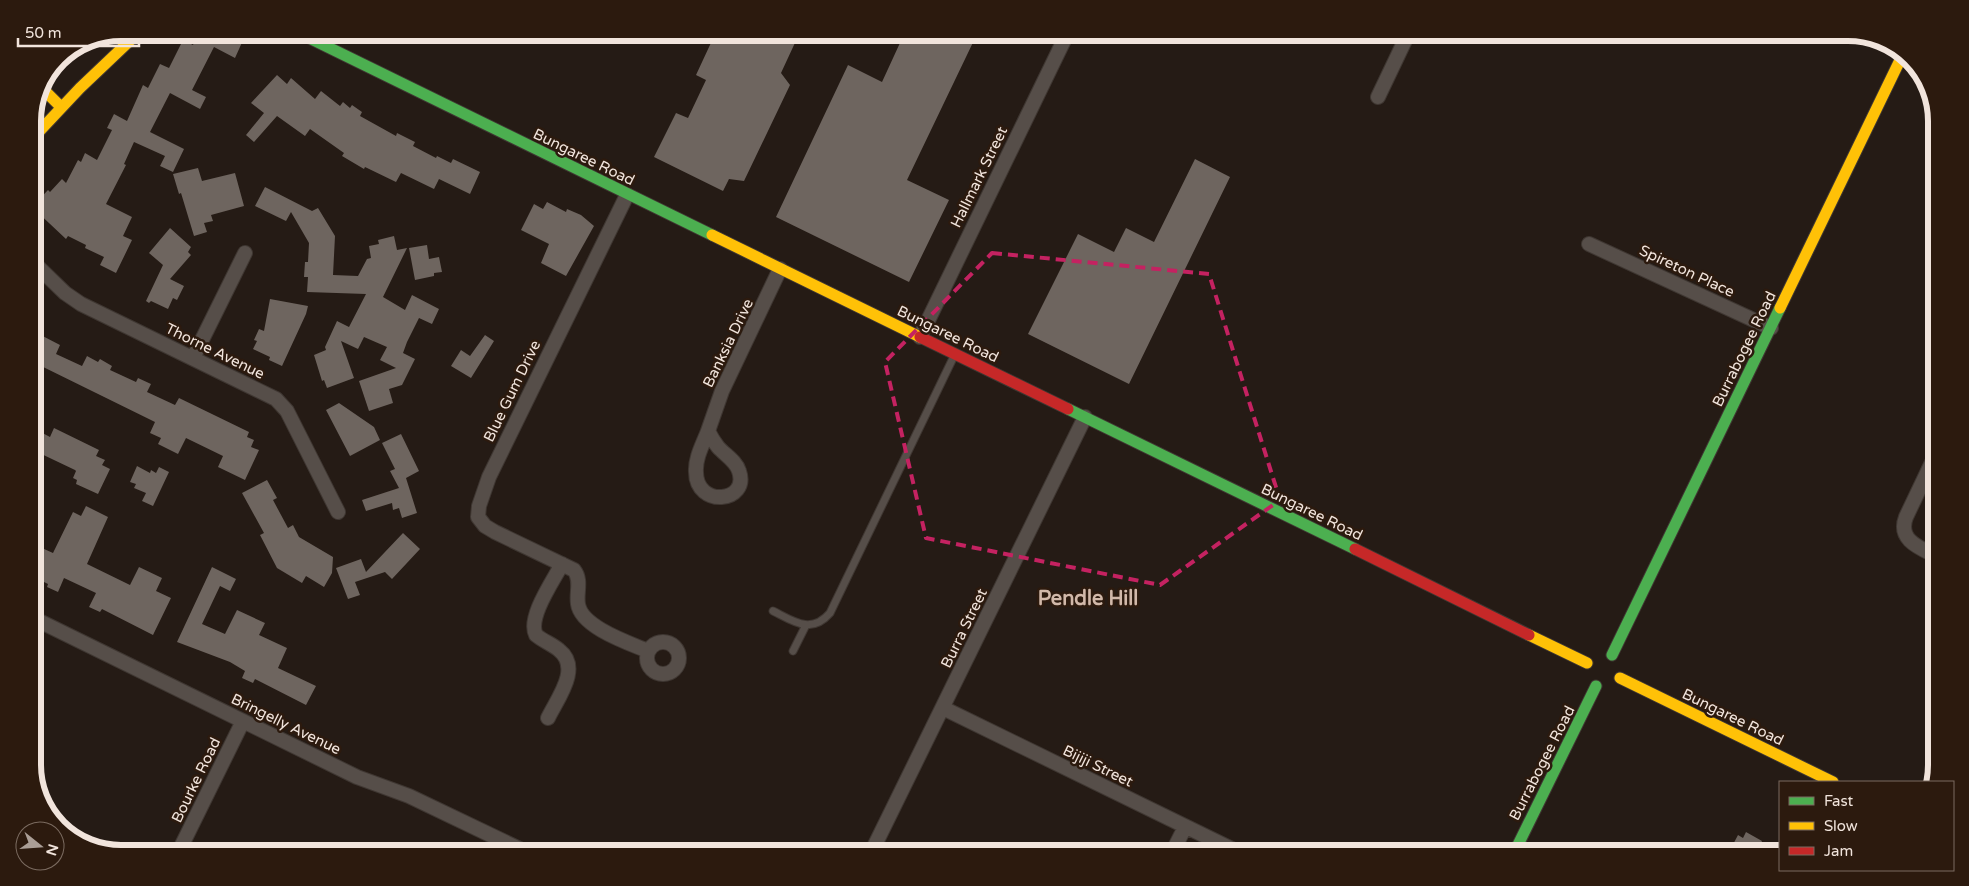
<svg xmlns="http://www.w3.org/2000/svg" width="1969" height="886" viewBox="0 0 1969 886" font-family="'Varela Round',sans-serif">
<rect width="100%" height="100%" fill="#251b15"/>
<!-- building -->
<path fill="#6e655f" d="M198,32H233L244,38L235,58L214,47L192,90L206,97L200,109L170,93L150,132L184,149L173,172L160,166L165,156L134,142L124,164L126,165L106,204L132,217L123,236L132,240L116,273L100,265L104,257L85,248L86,245L68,236L66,239L33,208V206L48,190L50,192L62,179L66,183L78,160L81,162L85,153L97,160L112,130L107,128L114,114L127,121L143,85L148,88L160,64L169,68L183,40L193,45Z
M716,32H800L781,73L790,85L744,181L729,179L723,191L654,157L676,113L688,118L706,80L696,75Z
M905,32H978L907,180L949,200L909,282L776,217L848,65L882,82Z
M277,75L287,84L291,78L315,99L321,91L340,106L343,102L350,108L352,105L362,112L360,116L396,136L397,133L415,142L413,146L436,158L437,156L451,163L453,159L480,172L470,194L439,179L434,189L401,173L396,182L365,167L364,169L342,156L344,153L310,129L305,136L277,116L254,142L246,135L264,113L251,103Z
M1195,159L1230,177L1129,384L1028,334L1078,234L1114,252L1126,228L1154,242Z
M198,168L202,181L235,173L244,206L211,215L213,221L204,223L207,232L194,236L181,193L179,194L173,174Z
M265,187L312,211L318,208L335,236L333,275L358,276L367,259L371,258L369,246L379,244L378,240L394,236L397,250L407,248L383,297L405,310L412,295L439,309L432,324L419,318L407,342L403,353L415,359L402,385L389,389L393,403L369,411L359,381L396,368L380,360L387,347L364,337L358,349L341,341L354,378L327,388L324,380L322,381L314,355L326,350L325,347L337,321L349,327L366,294L307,292L308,277H304L305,262H308L309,243L291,212L286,221L255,206Z
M547,202L566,212L567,209L581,215L594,226L566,276L541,263L549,244L521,230L534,204L543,209Z
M170,228L191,247L188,252L191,255L170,279L184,286L177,300L173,298L168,309L151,301L149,303L146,301L163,265L149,253Z
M427,245L429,259L439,257L442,272L434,273V276L415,280L409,248Z
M270,299L308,306L306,314L282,366L269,360L270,357L253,349L257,341L254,340L259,329L264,331Z
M33,331L60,345L56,354L82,366L87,356L98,362L100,359L112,366L110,370L136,382L138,378L151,384L147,392L175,405L179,398L249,432L247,437L254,440L251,447L259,450L245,480L218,467L223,456L186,438L178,454L158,444L161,438L150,433L155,422L33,362Z
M485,335L494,341L471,378L451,366L461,350L470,356Z
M339,403L374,427L380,440L350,456L326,410Z
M33,428L50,437L54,428L99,450L96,456L105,460L102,465L110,469L98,494L76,484L77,480L73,478L76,471L75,470L33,450Z
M401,434L419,471L406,478L417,513L402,518L399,508L393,510L392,503L366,511L362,500L399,488L390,471L395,469L382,443Z
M137,466L150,473L151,470L156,473L159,467L169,472L153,506L142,501L146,493L134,488L136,484L130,482Z
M267,480L277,498L273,500L288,528L293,525L299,537L333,557L332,573L324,587L306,576L302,583L277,568L260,535L264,533L242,493Z
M86,506L108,517L87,564L130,585L139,567L162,578L156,591L171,598L153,635L102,609L100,612L89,607L96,593L64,578L58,592L47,587L48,584L40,580L42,577L33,572V544L53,553L73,512L81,516Z
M403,533L420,549L392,579L385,572L355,582L360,595L348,599L336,568L361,559L366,572Z
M212,567L236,579L230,591L220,586L202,624L225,634L237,610L265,623L259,635L287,648L278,668L316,686L306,705L255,679L253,683L242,678L245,671L230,662L177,642Z
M1746,832L1762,841L1757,854H1728L1738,835L1743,838Z"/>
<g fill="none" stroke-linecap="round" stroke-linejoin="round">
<!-- lane casing -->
<g stroke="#3f3732" stroke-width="9">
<path id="lane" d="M319,41L331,32
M773,611C793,621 811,635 830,613L955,354
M793,651L806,625"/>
</g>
<!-- street casing -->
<g stroke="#3f3732" stroke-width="16">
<path id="street" d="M1378,97L1409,32
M627,195L489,477L479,506L478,517L485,526L495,532L574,570C582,580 576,593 578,604C581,627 629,643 648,651
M1589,244L1771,328
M33,262L65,293L81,304L276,399L287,411L338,512
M920,337L1068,32
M193,358L245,253
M708,431C703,444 695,458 696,472C696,508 750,503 739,471C736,461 725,455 718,447C714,442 711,437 708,431L722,391L780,269
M1936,454L1906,517C1897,540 1920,548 1936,556
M33,618L357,777L409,796L528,853
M647 658a16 16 0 1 1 32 0a16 16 0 1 1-32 0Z
M943,708L1240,853
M548,718C557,699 582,668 559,650C552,644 543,641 536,635C527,618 553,581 562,564
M178,853L243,721
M871,853L1085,417
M1172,853L1185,827"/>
</g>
<!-- fast casing -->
<g stroke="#3f3732" stroke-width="13">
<path id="fast" d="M297,32L712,235
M1068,409L1355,549
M1612,655L1780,308
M1514,853L1596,686"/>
</g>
<!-- slow casing -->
<g stroke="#3f3732" stroke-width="13">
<path id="slow" d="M44,90L61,107
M33,138L80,88L139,32
M712,235L920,337
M1780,308L1902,56
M1529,635L1587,663
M1620,678L1833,782"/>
</g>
<!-- jam casing -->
<g stroke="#3f3732" stroke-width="13">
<path id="jam" d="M920,337L1068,409
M1355,549L1529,635"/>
</g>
<!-- lane -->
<use href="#lane" stroke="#564e49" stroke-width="7"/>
<!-- street -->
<use href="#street" stroke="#564e49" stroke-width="14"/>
<!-- fast -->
<use href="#fast" stroke="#4caf50" stroke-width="11"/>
<!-- slow -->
<use href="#slow" stroke="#ffc107" stroke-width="11"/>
<!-- jam -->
<use href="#jam" stroke="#c62828" stroke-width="11"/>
</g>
<!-- marked area -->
<path fill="none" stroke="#c42261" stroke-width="4" stroke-dasharray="10 6" stroke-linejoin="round" d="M992,253L1209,274L1280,500L1160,585L926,538L885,362Z"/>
<g text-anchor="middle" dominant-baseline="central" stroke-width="5" stroke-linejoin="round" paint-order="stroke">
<!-- street labels -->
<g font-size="15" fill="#f1e4dc" stroke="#2c1a0e">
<text transform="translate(584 157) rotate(26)">Bungaree Road</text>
<text transform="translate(979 177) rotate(-64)">Hallmark Street</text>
<text transform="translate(1687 271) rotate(25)">Spireton Place</text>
<text transform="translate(948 334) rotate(26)">Bungaree Road</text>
<text transform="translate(728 343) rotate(-64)">Banksia Drive</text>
<text transform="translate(1744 349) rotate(-64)">Burrabogee Road</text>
<text transform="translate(215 351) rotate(26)">Thorne Avenue</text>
<text transform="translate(512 391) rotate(-64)">Blue Gum Drive</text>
<text transform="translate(1312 512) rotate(26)">Bungaree Road</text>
<text transform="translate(964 628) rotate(-64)">Burra Street</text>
<text transform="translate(1733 717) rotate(26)">Bungaree Road</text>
<text transform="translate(286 724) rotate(26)">Bringelly Avenue</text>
<text transform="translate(1542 763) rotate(-63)">Burrabogee Road</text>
<text transform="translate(1098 766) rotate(26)">Bijiji Street</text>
<text transform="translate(196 780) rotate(-64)">Bourke Road</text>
</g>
<!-- district labels -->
<g font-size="20" font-weight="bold" fill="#d1b8a9" stroke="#2c1a0e">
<text x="1088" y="599">Pendle Hill</text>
</g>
</g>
<!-- crop -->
<path d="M0 0H1969V886H0ZM121 41H1848A80 80 0 0 1 1928 121V765A80 80 0 0 1 1848 845H121A80 80 0 0 1 41 765V121A80 80 0 0 1 121 41Z" fill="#2c1a0e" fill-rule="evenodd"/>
<path fill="none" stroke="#f1e4dc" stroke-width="6" d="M121 41H1848A80 80 0 0 1 1928 121V765A80 80 0 0 1 1848 845H121A80 80 0 0 1 41 765V121A80 80 0 0 1 121 41Z"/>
<!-- legend -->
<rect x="1779" y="781" width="175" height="90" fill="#2c1a0e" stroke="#7b6b60"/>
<rect x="1789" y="797" width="25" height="8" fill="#4caf50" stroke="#7b6b60"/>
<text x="1824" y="806" font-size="15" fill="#f1e4dc">Fast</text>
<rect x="1789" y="822" width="25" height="8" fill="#ffc107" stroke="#7b6b60"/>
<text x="1824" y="831" font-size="15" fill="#f1e4dc">Slow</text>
<rect x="1789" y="847" width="25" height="8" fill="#c62828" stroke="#7b6b60"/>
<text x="1824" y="856" font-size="15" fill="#f1e4dc">Jam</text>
<!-- north arrow -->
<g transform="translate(40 846) rotate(107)"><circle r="24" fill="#2c1a0e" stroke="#7b6b60"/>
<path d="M0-4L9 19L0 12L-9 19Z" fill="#aa9e96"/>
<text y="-8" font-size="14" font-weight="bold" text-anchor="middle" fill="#f1e4dc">N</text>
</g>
<!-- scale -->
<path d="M18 38v8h121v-8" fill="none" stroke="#f1e4dc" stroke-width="2.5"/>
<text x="25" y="38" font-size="15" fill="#f1e4dc" stroke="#2c1a0e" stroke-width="4" paint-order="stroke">50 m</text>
</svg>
